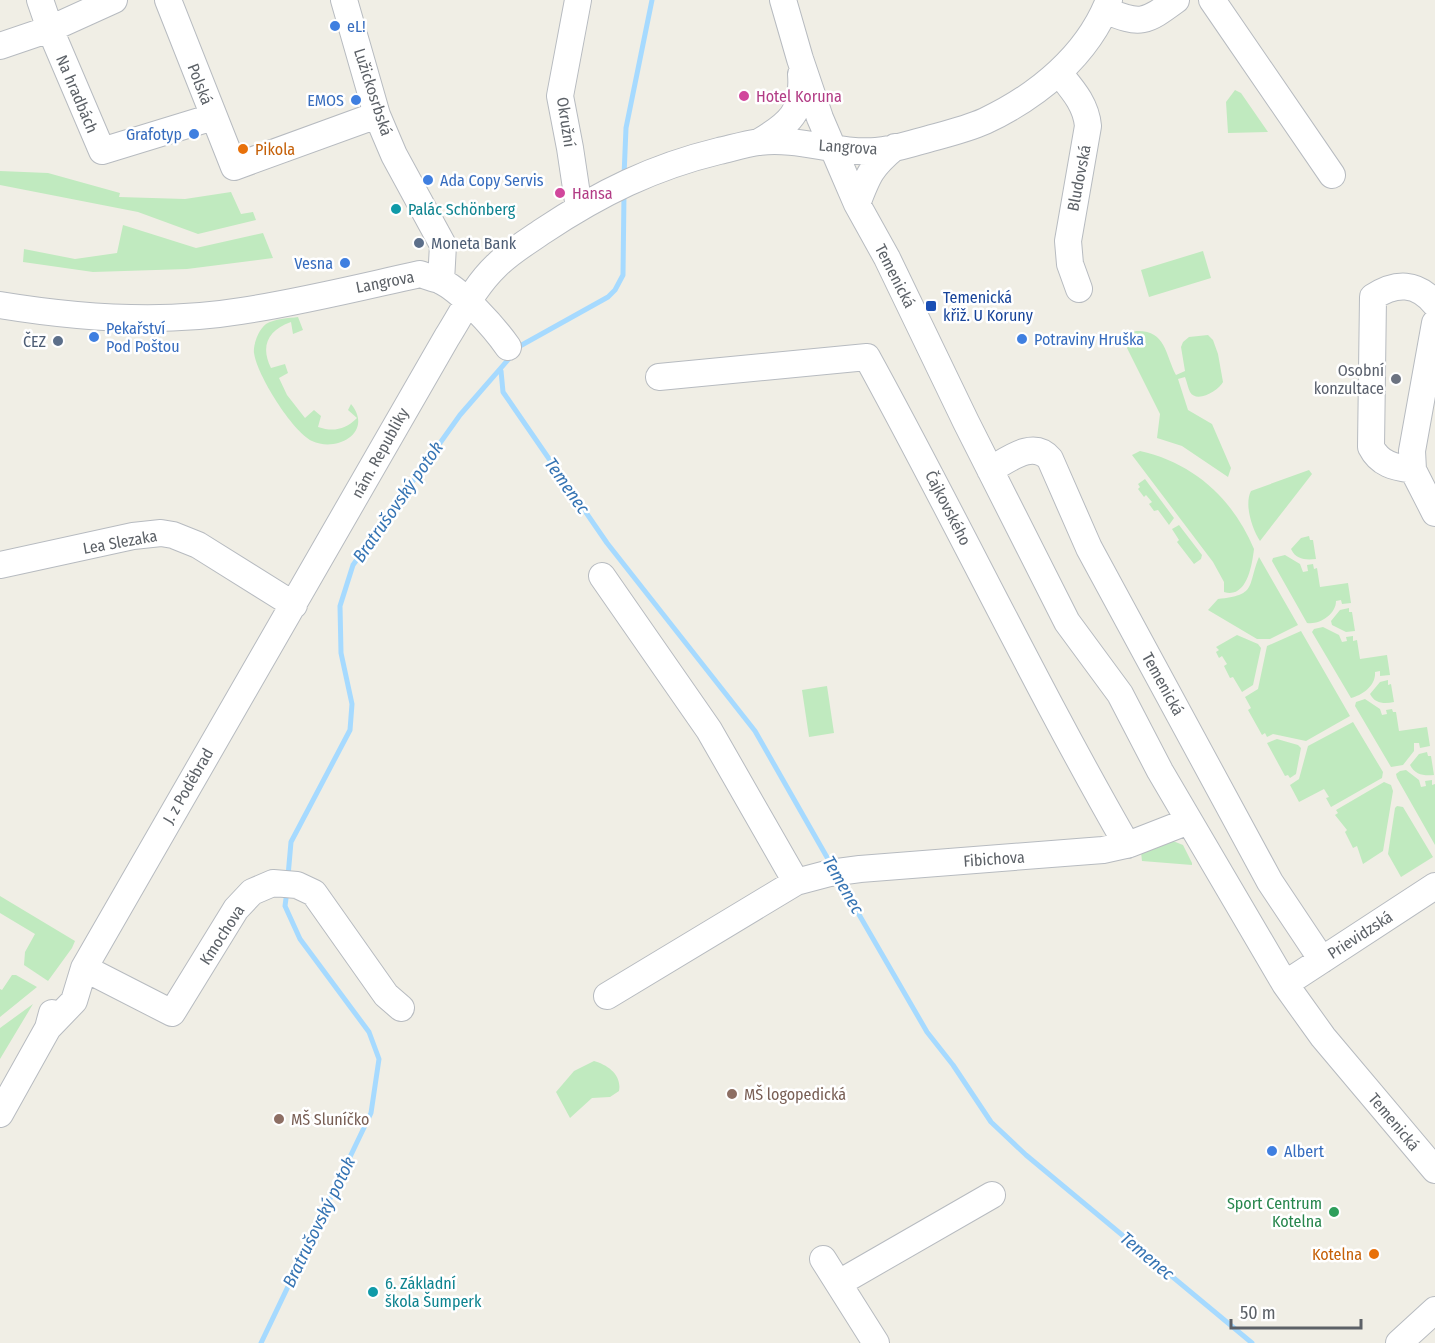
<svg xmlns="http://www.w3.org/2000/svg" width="1435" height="1343" viewBox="0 0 1435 1343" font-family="'Fira Sans Condensed',sans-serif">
<rect width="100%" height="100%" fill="#f0eee5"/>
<!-- green -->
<path fill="#c0eabf" d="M1235,90L1241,93L1268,132L1228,133L1226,102Z
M0,171L48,173L120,193L119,197L185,199L231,192L241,214L253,212L256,220L198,234L138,212L0,185Z
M123,225L196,248L263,233L273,258L187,269L93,272L23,262L24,249L75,259L117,253Z
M1203,251L1211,278L1149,297L1141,270Z
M298,317L303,330L293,334L291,322C268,330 260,346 271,368L285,364L288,373L279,378L287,395L305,418L314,410L321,416L318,427C333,432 345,430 357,418L348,410L351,404C374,432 337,453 312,441C292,431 257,375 254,353C253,344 259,329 266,324C274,319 289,318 298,317Z
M1136,331C1166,330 1165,354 1176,375L1185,371L1181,347L1183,342L1189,337L1208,335L1213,340L1218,354L1223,382C1219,390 1197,404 1190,392C1188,388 1187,382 1185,377L1178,379L1188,410L1212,424L1231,468L1228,477L1182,446L1157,438L1160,414L1127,348L1126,340L1127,334Z
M1140,451C1194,463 1233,499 1254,549C1252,565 1247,599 1224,592V582L1213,562L1132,455Z
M1309,470L1312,474L1260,541C1252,529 1244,504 1251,491Z
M1145,479L1174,518L1169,525L1158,510L1154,511L1149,504L1152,502L1146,495L1144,497L1138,489L1140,487L1138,484Z
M1179,525L1202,555L1201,559L1194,564L1177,542L1179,540L1172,529Z
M1309,536L1310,540H1313L1316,559C1306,560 1296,560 1291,549L1301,538Z
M1285,555L1300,564L1303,572L1308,571L1307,565L1313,564L1314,569L1317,568L1320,587L1348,583L1351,603L1342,604L1341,600L1336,601C1336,614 1320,625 1307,623L1272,561L1273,558Z
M1259,557L1298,625L1270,639H1257L1208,610L1218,599C1257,595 1247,587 1259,557Z
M1349,608V612H1352L1355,631L1346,632L1332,625L1331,621L1340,610Z
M1323,627L1339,635L1342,642L1347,641L1346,637L1353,636V641L1357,640L1360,659L1387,655L1390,675L1380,676V671L1375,672C1376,686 1362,695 1351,698L1312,632L1314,629Z
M1301,631L1350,716L1306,741L1273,734L1267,737L1265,733L1262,735L1248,710L1251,708L1245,697L1258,689L1267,646Z
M1237,635L1258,644L1261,648L1253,685L1242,692L1233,677L1230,678L1224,666L1227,664L1222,656L1219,658L1216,652L1219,650L1216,647Z
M1388,680V685L1391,684L1394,702C1385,704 1375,704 1370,694L1380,682Z
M827,686L834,733L809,737L802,690Z
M1365,699L1380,709L1382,715L1387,714L1386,710L1392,709L1393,712H1396L1399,731L1427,727L1430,746L1420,748L1419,743H1414V751L1403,765L1391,767L1355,706L1356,702Z
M1353,722L1383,772L1382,778L1331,807L1326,798L1329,797L1324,789L1299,802L1290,785L1299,779L1308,746Z
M1277,739L1298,745L1301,748L1296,774L1290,778L1288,775L1285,776L1267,743Z
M1427,752L1428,756H1431L1434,775C1424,776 1415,775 1410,765L1419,754Z
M1406,770L1419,780L1421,787L1426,786L1425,781L1432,780V785L1435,784V845L1397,778L1396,774L1400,771Z
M1384,782L1391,785L1393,791L1383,851L1363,864L1357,846L1353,848L1345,832L1347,830L1335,815L1338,813L1336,810Z
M1397,806L1403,807L1433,857L1401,877L1388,854L1395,808Z
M1173,841L1183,845L1192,863V865L1142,861L1141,852Z
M0,896L75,941L72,948L48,981L24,965L25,952L35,934L0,913Z
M12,975H16L37,987L0,1017V989L2,990Z
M33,1004L0,1059V1028Z
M594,1061C608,1065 622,1075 619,1091L610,1097L592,1098L570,1118L556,1092L574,1071Z"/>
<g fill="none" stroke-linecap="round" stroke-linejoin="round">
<!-- stream -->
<path stroke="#a6daff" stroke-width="5" d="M624,176L626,128L652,0
M501,371L503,392L607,543L755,731L832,866
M288,876L291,842L350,730L352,704L341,653L340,606L353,565L460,415L520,346L608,297L615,290L623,275L624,194
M839,880L927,1032L953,1065L991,1122L1026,1155L1252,1343
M261,1343L371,1113L379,1059L369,1032L300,939L285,906L287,891"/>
<!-- minor casing -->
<g stroke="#b7bbc0" stroke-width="28">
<path id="minor" d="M40,0L50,29L102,151L213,117
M168,0L234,167L377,115
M344,0L377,115L394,155L443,245L441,281
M578,0L560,96L570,148L579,208
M783,0L800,59L820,118L844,174L857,204L887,258L966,422L1067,622L1120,694L1160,771L1285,984L1323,1037L1435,1170
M1212,0L1332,175
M1105,10C1141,26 1146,22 1176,0
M0,46L50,29L114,0
M1059,73C1072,89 1086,104 1088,126L1068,241L1070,264L1079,289
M759,142C789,124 804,112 801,74
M857,204C868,175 871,167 895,147
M0,305C79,318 162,324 241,311C301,302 361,287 420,274C426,276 433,278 439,280C461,290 494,327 508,347
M1435,323L1412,451L1413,470L1435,513
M659,377L867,357C956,519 1035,685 1127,845
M990,470C1008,460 1033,439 1050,459L1089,548L1270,882L1322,960
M1413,470C1395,467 1380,465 1371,447L1373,297C1396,282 1417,282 1435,304
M0,565L133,536L161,533L173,535L198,545L294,605
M602,576L709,730L796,882L830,873L860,869L1103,850L1130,844L1189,821
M84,968L172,1013L236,909L252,892L273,883L297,885L314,893L386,995L401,1008
M1285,984L1435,886
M607,996L796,882
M48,1028L74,1001L84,968L447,337C462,313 475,286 496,266C510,252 527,242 543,231C600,193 653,167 719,151C732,148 746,144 759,142C799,137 837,154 876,151C891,150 906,145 921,141C942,135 965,130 985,121C1038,96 1088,55 1109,0
M0,1114L48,1028L52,1013
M823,1259L876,1343
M839,1283L992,1195
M1399,1343L1435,1310"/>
</g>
<!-- minor -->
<use href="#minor" stroke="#fff" stroke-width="26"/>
</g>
<!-- markers -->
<g fill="#3f7fe0" stroke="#fff" stroke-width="2">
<circle cx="335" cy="26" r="6"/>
<circle cx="356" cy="100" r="6"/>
<circle cx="194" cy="134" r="6"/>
<circle cx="428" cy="180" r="6"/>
<circle cx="345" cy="263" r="6"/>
<circle cx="94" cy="337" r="6"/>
<circle cx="1022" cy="339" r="6"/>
<circle cx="1272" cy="1151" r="6"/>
</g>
<g fill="#d1479c" stroke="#fff" stroke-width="2">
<circle cx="744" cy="96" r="6"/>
<circle cx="560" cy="193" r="6"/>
</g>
<g fill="#e8710a" stroke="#fff" stroke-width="2">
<circle cx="243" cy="149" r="6"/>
<circle cx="1374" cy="1254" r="6"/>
</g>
<g fill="#0f9aa8" stroke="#fff" stroke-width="2">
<circle cx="396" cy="209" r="6"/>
<circle cx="373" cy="1292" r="6"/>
</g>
<g fill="#5c6f8a" stroke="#fff" stroke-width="2">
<circle cx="419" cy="243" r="6"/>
<circle cx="58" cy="341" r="6"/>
</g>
<rect fill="#1a4fb4" stroke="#fff" stroke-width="2" x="925" y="300" width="12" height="12" rx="3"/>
<circle fill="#6b7280" stroke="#fff" stroke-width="2" cx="1396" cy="379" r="6"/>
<g fill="#8d6e63" stroke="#fff" stroke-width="2">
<circle cx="732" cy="1094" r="6"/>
<circle cx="279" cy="1119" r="6"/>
</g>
<circle fill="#2e9e5b" stroke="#fff" stroke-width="2" cx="1334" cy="1212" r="6"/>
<g text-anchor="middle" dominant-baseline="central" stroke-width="5" stroke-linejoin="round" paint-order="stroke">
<!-- shop labels -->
<g font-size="16" fill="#366cbe" stroke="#fff" text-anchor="start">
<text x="347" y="26">eL!</text>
<text x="344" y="100" text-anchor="end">EMOS</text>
<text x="182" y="134" text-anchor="end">Grafotyp</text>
<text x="440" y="180">Ada Copy Servis</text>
<text x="333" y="263" text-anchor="end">Vesna</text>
<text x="106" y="328">Pekařství<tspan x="106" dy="18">Pod Poštou</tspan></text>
<text x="1034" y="339">Potraviny Hruška</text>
<text x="1284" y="1151">Albert</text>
</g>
<!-- street labels -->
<g font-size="16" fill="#5c6167" stroke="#fff">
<text transform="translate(200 84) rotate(69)">Polská</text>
<text transform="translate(373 92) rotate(72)">Lužickosrbská</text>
<text transform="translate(77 94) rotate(67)">Na hradbách</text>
<text transform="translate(566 122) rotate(81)">Okružní</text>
<text transform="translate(848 147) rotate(4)">Langrova</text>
<text transform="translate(1079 178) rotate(-79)">Bludovská</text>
<text transform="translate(895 276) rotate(63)">Temenická</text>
<text transform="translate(385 282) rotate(-11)">Langrova</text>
<text transform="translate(380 453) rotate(-61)">nám. Republiky</text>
<text transform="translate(948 508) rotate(63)">Čajkovského</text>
<text transform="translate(120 542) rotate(-10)">Lea Slezaka</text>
<text transform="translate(1163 684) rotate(61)">Temenická</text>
<text transform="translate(188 786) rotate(-60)">J. z Poděbrad</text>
<text transform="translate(994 859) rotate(-4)">Fibichova</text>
<text transform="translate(222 935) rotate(-57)">Kmochova</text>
<text transform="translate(1360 935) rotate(-33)">Prievidzská</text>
<text transform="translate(1394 1122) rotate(50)">Temenická</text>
</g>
<!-- hotel labels -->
<g font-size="16" fill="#b23c85" stroke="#fff" text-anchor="start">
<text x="756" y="96">Hotel Koruna</text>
<text x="572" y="193">Hansa</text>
</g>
<!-- food labels -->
<g font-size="16" fill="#c56008" stroke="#fff" text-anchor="start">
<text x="255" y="149">Pikola</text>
<text x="1362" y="1254" text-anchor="end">Kotelna</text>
</g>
<!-- culture labels -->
<g font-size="16" fill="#0d838f" stroke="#fff" text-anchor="start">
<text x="408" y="209">Palác Schönberg</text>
<text x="385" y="1283">6. Základní<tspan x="385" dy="18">škola Šumperk</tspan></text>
</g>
<!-- service labels -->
<g font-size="16" fill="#4e5e75" stroke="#fff" text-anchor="start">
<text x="431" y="243">Moneta Bank</text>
<text x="46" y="341" text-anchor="end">ČEZ</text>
</g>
<!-- transit labels -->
<g font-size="16" fill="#164399" stroke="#fff" text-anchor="start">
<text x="943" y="297">Temenická<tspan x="943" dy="18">křiž. U Koruny</tspan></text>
</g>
<!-- worship labels -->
<g font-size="16" fill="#5b616d" stroke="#fff" text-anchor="end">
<text x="1384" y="370">Osobní<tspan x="1384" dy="18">konzultace</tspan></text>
</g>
<!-- education labels -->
<g font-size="16" fill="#785e54" stroke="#fff" text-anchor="start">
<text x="744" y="1094">MŠ logopedická</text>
<text x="291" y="1119">MŠ Sluníčko</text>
</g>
<!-- leisure labels -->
<g font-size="16" fill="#27864d" stroke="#fff" text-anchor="end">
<text x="1322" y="1203">Sport Centrum<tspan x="1322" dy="18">Kotelna</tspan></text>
</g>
<!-- water labels -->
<g font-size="18" font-style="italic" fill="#3674b3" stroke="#fff">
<text transform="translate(567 486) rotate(55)">Temenec</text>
<text transform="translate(398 502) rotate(-55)">Bratrušovský potok</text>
<text transform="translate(843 885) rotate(60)">Temenec</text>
<text transform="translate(319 1222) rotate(-64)">Bratrušovský potok</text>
<text transform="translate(1147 1256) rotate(40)">Temenec</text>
</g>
</g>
<!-- scale -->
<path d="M1231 1319v9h130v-9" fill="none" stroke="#5c6167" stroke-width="3"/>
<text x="1240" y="1319" font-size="18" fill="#5c6167" stroke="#ffffff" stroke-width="4.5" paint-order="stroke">50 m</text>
</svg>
